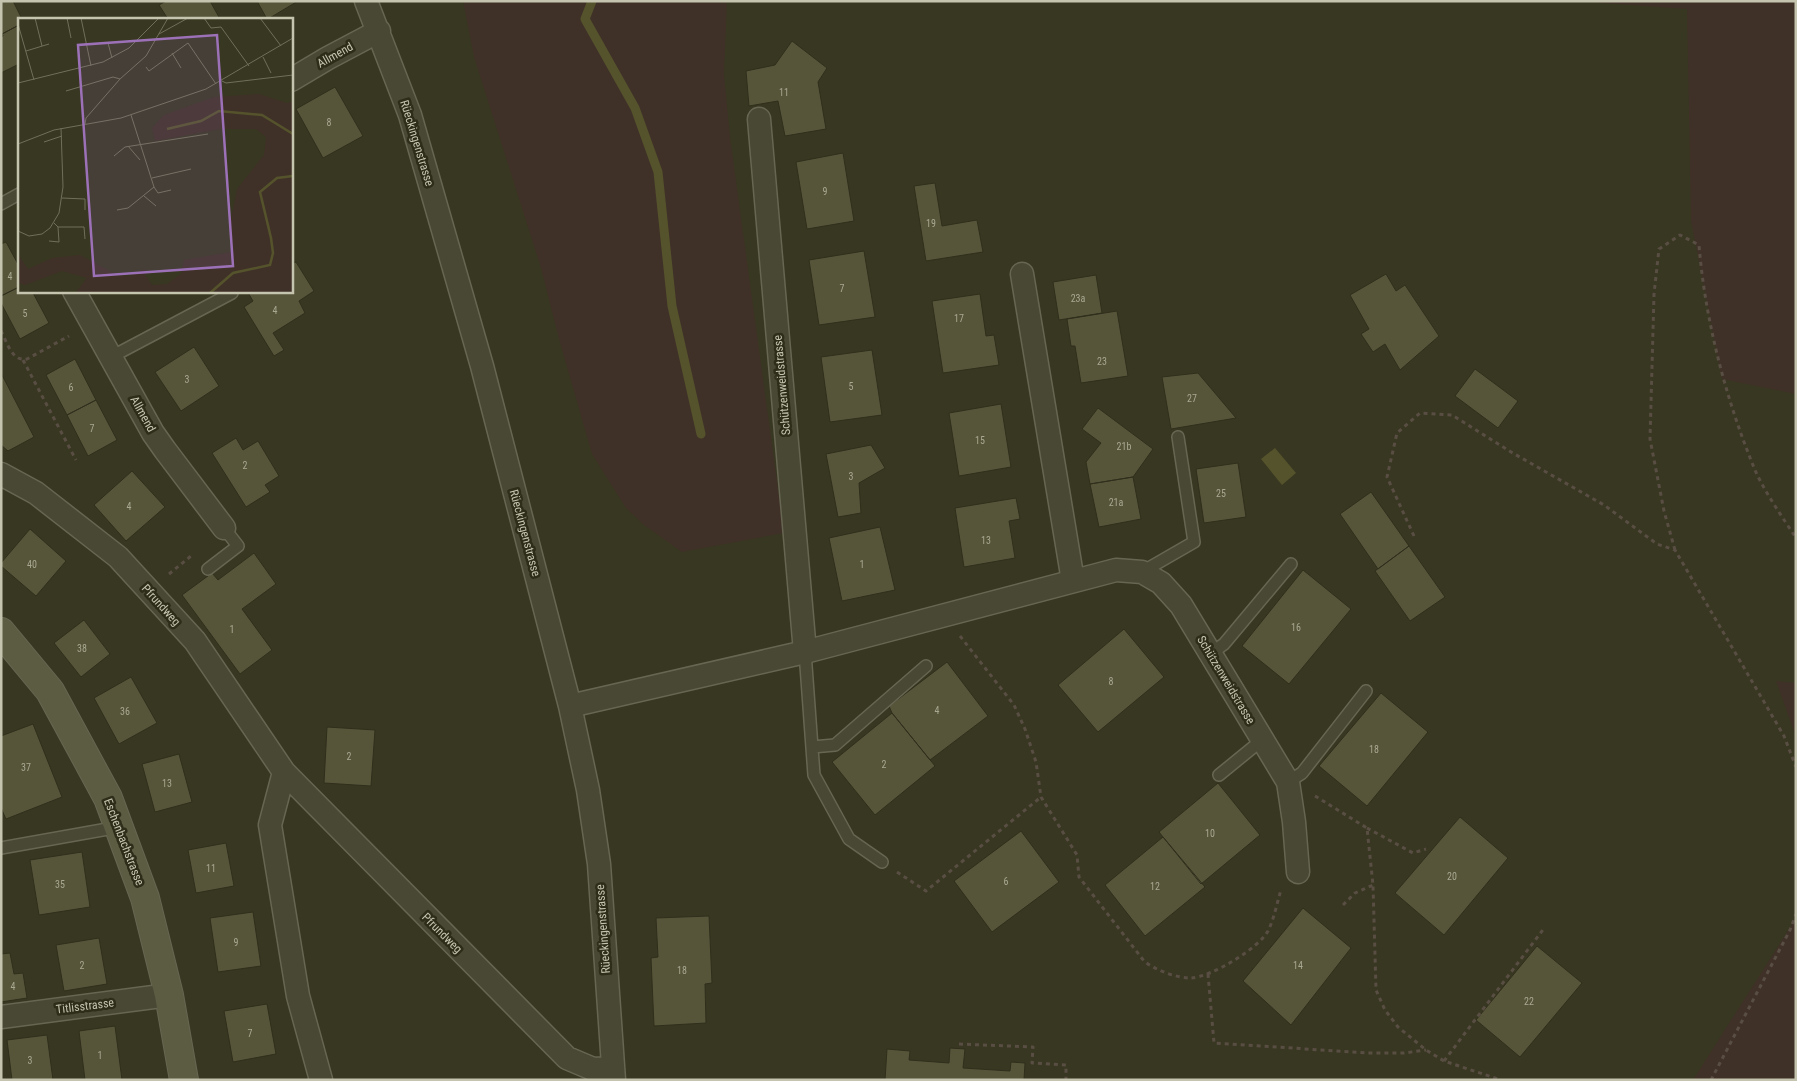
<svg xmlns="http://www.w3.org/2000/svg" width="1797" height="1081" viewBox="0 0 1797 1081" font-family="'Roboto Condensed',sans-serif">
<rect width="100%" height="100%" fill="#383721"/>
<!-- green -->
<path fill="#403128" d="M463,1H727L724,74L730,137L784,533L682,552L644,525L626,508L592,454L559,339L541,268L474,57Z
M1575,1H1796V394L1722,379L1691,221L1687,9Z
M1776,681L1796,683V737Z
M1796,918V1080H1693Z"/>
<!-- water -->
<path fill="#55532c" d="M1275,448L1296,473L1282,485L1261,459Z"/>
<g fill="none" stroke-linecap="round" stroke-linejoin="round">
<!-- stream -->
<path stroke="#55532c" stroke-width="9" d="M592,1L585,19L635,108L658,172L672,306L701,434"/>
</g>
<!-- building -->
<path fill="#56553a" stroke="#302f1c" d="M1,1H13L22,19H19V25L2,34L3,36L1,37Z
M166,1H210L220,19H168L159,5Z
M257,1H298L268,19H267Z
M19,25V64L1,73V37L3,36L2,34Z
M792,41L827,68L818,82L826,129L785,136L778,101L749,106L746,71L775,65Z
M335,87L363,136L323,158L296,109Z
M843,153L854,221L807,229L796,162Z
M935,183L942,226L977,220L983,252L926,261L914,186Z
M6,242L19,266V287L1,296V244Z
M864,251L875,317L819,325L809,260Z
M296,262L314,291L299,301L305,313L273,333L284,350L274,356L244,307L253,301L247,291H291V264Z
M1386,274L1396,291L1405,285L1439,336L1400,370L1385,344L1373,352L1361,334L1369,329L1350,295Z
M1096,275L1102,313L1059,320L1053,282Z
M19,287V291H32L49,323L20,339L1,303V296Z
M980,294L986,336L994,335L999,365L943,373L932,301Z
M1117,311L1128,376L1081,383L1075,346H1071L1067,319Z
M194,347L219,386L181,411L155,372Z
M872,350L882,415L830,422L821,357Z
M75,359L96,400L67,415L46,375Z
M1475,369L1518,401L1498,428L1455,396Z
M1,373L34,437L8,451L1,445Z
M1198,373L1236,418L1171,429L1162,377Z
M96,400L117,440L88,456L67,415Z
M1001,404L1011,467L959,476L949,413Z
M1098,408L1153,449L1133,477L1090,484L1086,462L1101,443L1082,429Z
M236,438L243,450L258,441L279,476L265,485L270,492L246,507L212,453Z
M871,445L885,468L859,483L861,513L838,517L826,454Z
M1238,463L1246,517L1204,523L1196,469Z
M132,471L165,507L126,541L94,505Z
M1133,477L1141,519L1099,527L1090,484Z
M1371,492L1409,546L1378,569L1340,514Z
M1016,498L1020,519L1009,521L1015,558L964,567L955,508Z
M880,527L895,590L842,601L829,538Z
M30,529L66,561L36,596L1,566V563Z
M1409,546L1445,597L1410,621L1375,571Z
M254,553L276,584L242,609L272,650L240,674L182,595L212,573L218,580Z
M1303,570L1351,609L1289,684L1242,646Z
M84,620L110,654L81,677L54,643Z
M1124,629L1164,677L1098,732L1058,685Z
M947,662L988,716L930,760L892,713L889,706Z
M131,677L157,723L119,744L94,698Z
M1381,693L1428,732L1367,806L1319,766Z
M892,713L935,766L875,815L832,762Z
M33,724L62,797L6,819L1,808V736Z
M327,727L375,730L371,786L324,783Z
M179,754L192,802L155,812L142,764Z
M1218,783L1260,835L1201,884L1159,832Z
M1460,817L1508,858L1444,935L1395,893Z
M1021,831L1059,882L992,932L954,881Z
M1163,837L1205,887L1145,936L1105,885Z
M226,843L234,886L196,893L188,850Z
M82,852L90,907L39,915L30,860Z
M1303,908L1351,948L1291,1025L1243,981Z
M253,912L261,966L218,972L210,918Z
M709,916L712,983L705,984L706,1023L654,1026L651,958L658,957L656,918Z
M99,938L107,984L64,991L56,945Z
M1537,946L1582,983L1520,1057L1476,1020Z
M10,953L14,974L23,973L27,998L1,1002V954Z
M267,1004L276,1054L233,1062L224,1011Z
M115,1026L122,1080H85L79,1031Z
M47,1035L53,1080H12L7,1040Z
M950,1048L965,1049L963,1068L1010,1071L1011,1062L1025,1063L1024,1080H885L887,1049L910,1051L909,1060L949,1063Z"/>
<g fill="none" stroke-linecap="round" stroke-linejoin="round">
<!-- lane casing -->
<g stroke="#676652" stroke-width="14">
<path id="lane" d="M1,204L19,194
M111,357L232,293
M208,569L238,546L224,528
M1142,572L1194,542L1178,437
M805,652L814,775L849,839L882,862
M1210,654L1224,644L1291,564
M812,747L835,745L926,666
M1219,775L1262,740
M1288,782L1302,773L1366,691
M1,848L119,827"/>
</g>
<!-- street casing -->
<g stroke="#676652" stroke-width="25">
<path id="street" d="M366,1L410,115L482,366L570,706L588,790L599,864L614,1080
M291,80L328,58L379,31
M759,119L805,652
M1022,274L1073,581
M74,291L153,433L165,450L224,528
M1,474L36,493L118,557L195,641L284,772L567,1058L593,1069L613,1068
M570,706L805,652L1116,570L1142,572L1161,583L1181,605L1288,782L1294,822L1298,872
M284,772L270,825L298,996L321,1080
M1,1017L169,995"/>
</g>
<!-- secondary casing -->
<g stroke="#676652" stroke-width="30">
<path id="secondary" d="M1,632L50,691L108,798L145,898L169,995L184,1080"/>
</g>
<!-- path -->
<path stroke="#594e43" stroke-width="3" stroke-dasharray="4 4" stroke-linecap="butt" d="M1,331C7,342 12,362 27,359L69,336
M23,360L76,460
M1414,536L1387,477L1397,433L1420,413L1452,415L1511,452L1604,505L1657,544L1675,550L1784,736L1796,767
M1675,550L1664,511L1650,439L1654,294L1659,249L1680,235L1699,245C1705,320 1726,400 1755,470C1764,491 1783,518 1796,538
M169,574L191,556
M960,636L1014,705L1025,729L1036,762L1041,797L1077,855L1079,877L1144,961C1155,970 1176,978 1191,978C1211,977 1258,949 1268,931C1274,919 1277,903 1281,890
M1315,796L1367,828L1373,885L1376,990L1385,1010L1398,1027L1426,1050L1444,1061L1501,1080
M1367,828L1413,853L1426,849
M897,872L926,891L1041,797
M1343,905L1355,893L1373,885
M1208,974L1214,1043L1368,1053H1404L1426,1050
M959,1044L1033,1047L1032,1063L1066,1065V1080
M1444,1061L1545,927
M1711,1080L1790,930L1796,914"/>
<!-- lane -->
<use href="#lane" stroke="#494835" stroke-width="11"/>
<!-- street -->
<use href="#street" stroke="#494835" stroke-width="22"/>
<!-- secondary -->
<use href="#secondary" stroke="#5c5c43" stroke-width="28"/>
</g>
<g text-anchor="middle" dominant-baseline="central" stroke-width="5" stroke-linejoin="round" paint-order="stroke">
<!-- number labels -->
<g font-size="10" fill="#a9a992">
<text x="784" y="92">11</text>
<text x="329" y="122">8</text>
<text x="825" y="191">9</text>
<text x="931" y="223">19</text>
<text x="10" y="276">4</text>
<text x="842" y="288">7</text>
<text x="1078" y="298">23a</text>
<text x="275" y="310">4</text>
<text x="25" y="313">5</text>
<text x="959" y="318">17</text>
<text x="1102" y="361">23</text>
<text x="187" y="379">3</text>
<text x="851" y="386">5</text>
<text x="71" y="387">6</text>
<text x="1192" y="398">27</text>
<text x="92" y="428">7</text>
<text x="980" y="440">15</text>
<text x="1124" y="446">21b</text>
<text x="245" y="465">2</text>
<text x="851" y="476">3</text>
<text x="1221" y="493">25</text>
<text x="1116" y="502">21a</text>
<text x="129" y="506">4</text>
<text x="986" y="540">13</text>
<text x="32" y="564">40</text>
<text x="862" y="564">1</text>
<text x="1296" y="627">16</text>
<text x="232" y="629">1</text>
<text x="82" y="648">38</text>
<text x="1111" y="681">8</text>
<text x="937" y="710">4</text>
<text x="125" y="711">36</text>
<text x="1374" y="749">18</text>
<text x="349" y="756">2</text>
<text x="884" y="764">2</text>
<text x="26" y="767">37</text>
<text x="167" y="783">13</text>
<text x="1210" y="833">10</text>
<text x="211" y="868">11</text>
<text x="1452" y="876">20</text>
<text x="1006" y="881">6</text>
<text x="60" y="884">35</text>
<text x="1155" y="886">12</text>
<text x="236" y="942">9</text>
<text x="82" y="965">2</text>
<text x="1298" y="965">14</text>
<text x="682" y="970">18</text>
<text x="13" y="986">4</text>
<text x="1529" y="1001">22</text>
<text x="250" y="1033">7</text>
<text x="100" y="1055">1</text>
<text x="30" y="1060">3</text>
</g>
<!-- street labels -->
<g font-size="12" fill="#c5c5af" stroke="#2d2d1a">
<text transform="translate(335 55) rotate(-29)">Allmend</text>
<text transform="translate(417 143) rotate(73)">Rüeckingenstrasse</text>
<text transform="translate(782 385) rotate(-95)">Schützenweidstrasse</text>
<text transform="translate(143 414) rotate(61)">Allmend</text>
<text transform="translate(525 533) rotate(75)">Rüeckingenstrasse</text>
<text transform="translate(161 605) rotate(48)">Pfrundweg</text>
<text transform="translate(1226 680) rotate(59)">Schützenweidstrasse</text>
<text transform="translate(124 842) rotate(69)">Eschenbachstrasse</text>
<text transform="translate(603 929) rotate(-94)">Rüeckingenstrasse</text>
<text transform="translate(442 933) rotate(45)">Pfrundweg</text>
<text transform="translate(85 1006) rotate(-7)">Titlisstrasse</text>
</g>
</g>
<!-- overview -->
<g transform="translate(18 18)">
<rect width="275" height="275" fill="#383721"/>
<path d="M241,76L269,85L275,83V275H57L69,260L44,253L7,267L0,265V236L10,251L34,240L62,237L99,257L111,258L127,251V257L134,267L149,266L163,256L166,242L213,234V202L219,171L246,137L248,119L238,111H202L137,123L134,110L146,97L196,79Z" fill="#403128"/>
<path fill="none" stroke="#55532c" stroke-width="2.5" d="M149,111L183,103L201,93L244,97L275,116M192,275L215,255L252,247L255,235L253,220L242,174L259,160L275,158"/>
<path fill="none" stroke="#70705a" stroke-width="1" d="M17,0L24,28M49,0L53,20M63,0L73,48M186,0L193,10L203,9L231,48M242,0L263,28M0,6L16,62M141,16L170,0M90,25L94,40M8,33L31,26M154,35L163,50M245,39L253,55M128,49L131,53L170,25L198,66M204,63L208,65L275,57M0,65L85,44L111,30L141,0M48,73L95,59L102,61M67,106L68,100L102,61L128,38L150,0M26,124L44,118M0,126L36,112L103,100L188,71L275,20M110,128L122,142M96,138L107,129L190,116M134,160L173,151M136,169L140,175L153,172M126,178L138,188M44,180L67,181V192M99,192L110,190L136,169L113,97M36,205L40,209H66L67,221M0,213L11,218L24,216L32,210L41,195L45,169L43,110M31,223L41,224L40,209"/>
<path fill="#9c71b8" fill-opacity="0.15" stroke="#9c71b8" stroke-width="2.5" d="M199,17L215,248L76,258L60,27Z"/>
<rect width="275" height="275" fill="none" stroke="#c5c5af" stroke-width="2.5"/>
</g>
<!-- border -->
<rect width="1797" height="1081" fill="none" stroke="#c5c5af" stroke-width="5"/>
</svg>
